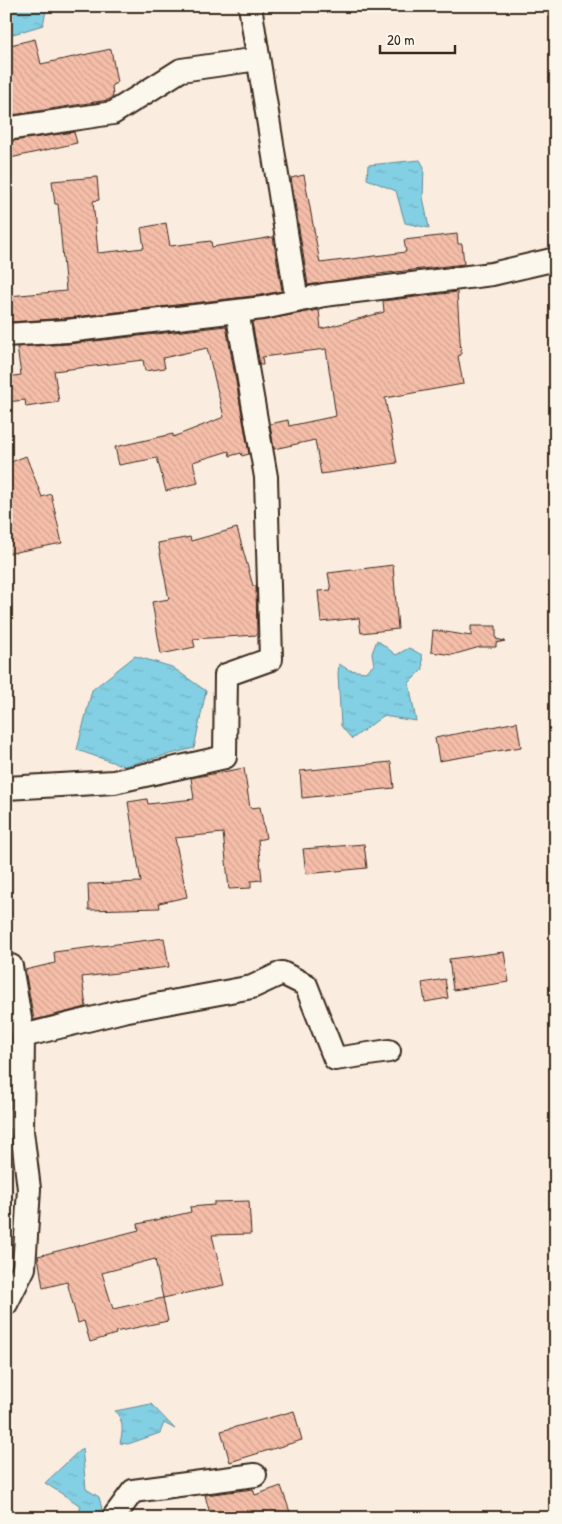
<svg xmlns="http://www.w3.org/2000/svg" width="562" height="1524" viewBox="0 0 562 1524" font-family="'Patrick Hand',sans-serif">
<defs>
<pattern id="water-ripples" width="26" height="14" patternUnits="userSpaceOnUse" patternTransform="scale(1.25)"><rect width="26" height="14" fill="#83cfe3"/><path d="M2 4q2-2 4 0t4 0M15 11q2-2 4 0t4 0" fill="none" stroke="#72b2c2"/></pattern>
<pattern id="building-back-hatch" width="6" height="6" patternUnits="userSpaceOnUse" patternTransform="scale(1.25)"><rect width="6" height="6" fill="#f5bea9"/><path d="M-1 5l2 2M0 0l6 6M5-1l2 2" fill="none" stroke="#d3a391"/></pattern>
</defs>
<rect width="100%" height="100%" fill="#faecdf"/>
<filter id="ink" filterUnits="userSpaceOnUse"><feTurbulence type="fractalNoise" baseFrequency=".02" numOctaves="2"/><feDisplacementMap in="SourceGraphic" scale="10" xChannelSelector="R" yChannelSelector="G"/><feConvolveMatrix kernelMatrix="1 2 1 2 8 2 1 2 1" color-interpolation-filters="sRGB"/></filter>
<g filter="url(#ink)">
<!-- water -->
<path fill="url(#water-ripples)" stroke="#668d94" d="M6,6H44L46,11L43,25L10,35H6Z
M420,160L424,167L423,197L429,228L405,223L396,191L367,179L368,165Z
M377,640L396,655L409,648L422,655L423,669L409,683L416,721L383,716L352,739L341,726L338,674L339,664L349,670L365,672L374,665L372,653Z
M135,656L172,667L206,691L194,748L124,766L77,750L92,690Z
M151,1404L175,1429L164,1423L160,1433L128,1444L120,1443C123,1430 124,1421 115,1411Z
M82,1448L86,1489L99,1497L103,1513L100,1518H77L81,1506L45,1483Z"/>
<!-- building -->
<path fill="url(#building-back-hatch)" stroke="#3b2a1e" d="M35,39L41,64L111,49L117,83L112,85L113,97L108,100L6,116V46Z
M74,132L77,143L6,159V142Z
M304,175L320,263L406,252L404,240L457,234L458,244H462L464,264L379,274L308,285L291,178Z
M97,177L99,200L93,201L98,253L144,248L141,228L166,223L170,246L211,241L212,247L273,237L282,291L261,295L66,318L10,322L8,296L66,291L58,204H55L52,181Z
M457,292L461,355L458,356L463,384L385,398L397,463L321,474L315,440L274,449L270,424L288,420L289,426L336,416L326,349L262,357L263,365H260L252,322L319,310L321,329L384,312L383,301Z
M226,326L249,454L242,456L241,453L230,456L229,451L193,462L198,483L166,491L157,458L119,465L115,447L173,434V437L224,417L207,348L163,358L165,368L145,371L143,360L54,371L59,402L26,407L25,400L6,402V377L21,375L17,347L69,344Z
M26,456L42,497L51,494L62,543L6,554V464Z
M237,528L253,586H256L257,635L193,639L195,647L161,654L152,602L169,599L158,543L190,537L191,541Z
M393,565L398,629L361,633L359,618L321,622L318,591L331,590L328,573Z
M471,626H496V639L505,641L496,643V647H480L452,655L431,652L433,630L471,636Z
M517,722L521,747L439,761L435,738Z
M391,762L394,788L302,798L300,771Z
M244,768L250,808L260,807L266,838L258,840L262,880L251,881V888L229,889L223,833L175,838L187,897L159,903L160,908L89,910L88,884L141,882L128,802L147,799L148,804L194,799L191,778Z
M364,844L367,868L306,874L303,849Z
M164,938L169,967L82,977L86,1007L34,1020L25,970L55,963L54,952Z
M504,952L509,982L453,990L449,959Z
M445,979L448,998L425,1002L422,983Z
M249,1201L251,1234L212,1235L224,1285L163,1298L155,1259L102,1273L113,1309L163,1298L168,1321L115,1332L116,1334L90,1342L84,1321L78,1323L67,1282L43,1288L38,1256L139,1230L138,1224L191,1212L190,1207L214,1205V1202Z
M294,1411L302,1440L230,1462L221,1431Z
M281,1486L290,1512L274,1518H211L205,1495L253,1489L255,1495Z"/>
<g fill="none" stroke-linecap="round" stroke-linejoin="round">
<!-- minor casing -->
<g stroke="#3b2a1e" stroke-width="26">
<path id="minor" d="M250,6L297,301
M6,129L113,113L181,70L258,59
M6,335L67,331L263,308L324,295L492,274L556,259
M6,788L114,782L225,757L226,675L271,659L266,477L237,311
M6,966H11L23,1036L22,1131L29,1189L24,1268L6,1304
M23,1036L123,1011L252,987L282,973L306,985L335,1059L389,1051
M113,1518L133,1491L255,1475"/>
</g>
<!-- minor -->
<use href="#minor" stroke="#fbf7ec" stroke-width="22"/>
</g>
</g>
<!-- margin -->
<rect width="562" height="1524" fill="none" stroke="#fbf7ec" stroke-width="25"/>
<rect x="12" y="12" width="537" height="1499" fill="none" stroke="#3b2a1e" stroke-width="2" filter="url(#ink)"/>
<!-- scale -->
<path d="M380 45v8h75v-8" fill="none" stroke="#3b2a1e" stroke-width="2.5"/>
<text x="387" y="45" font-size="15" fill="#3b2a1e" stroke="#fbf7ec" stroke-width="4" paint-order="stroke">20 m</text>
</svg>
